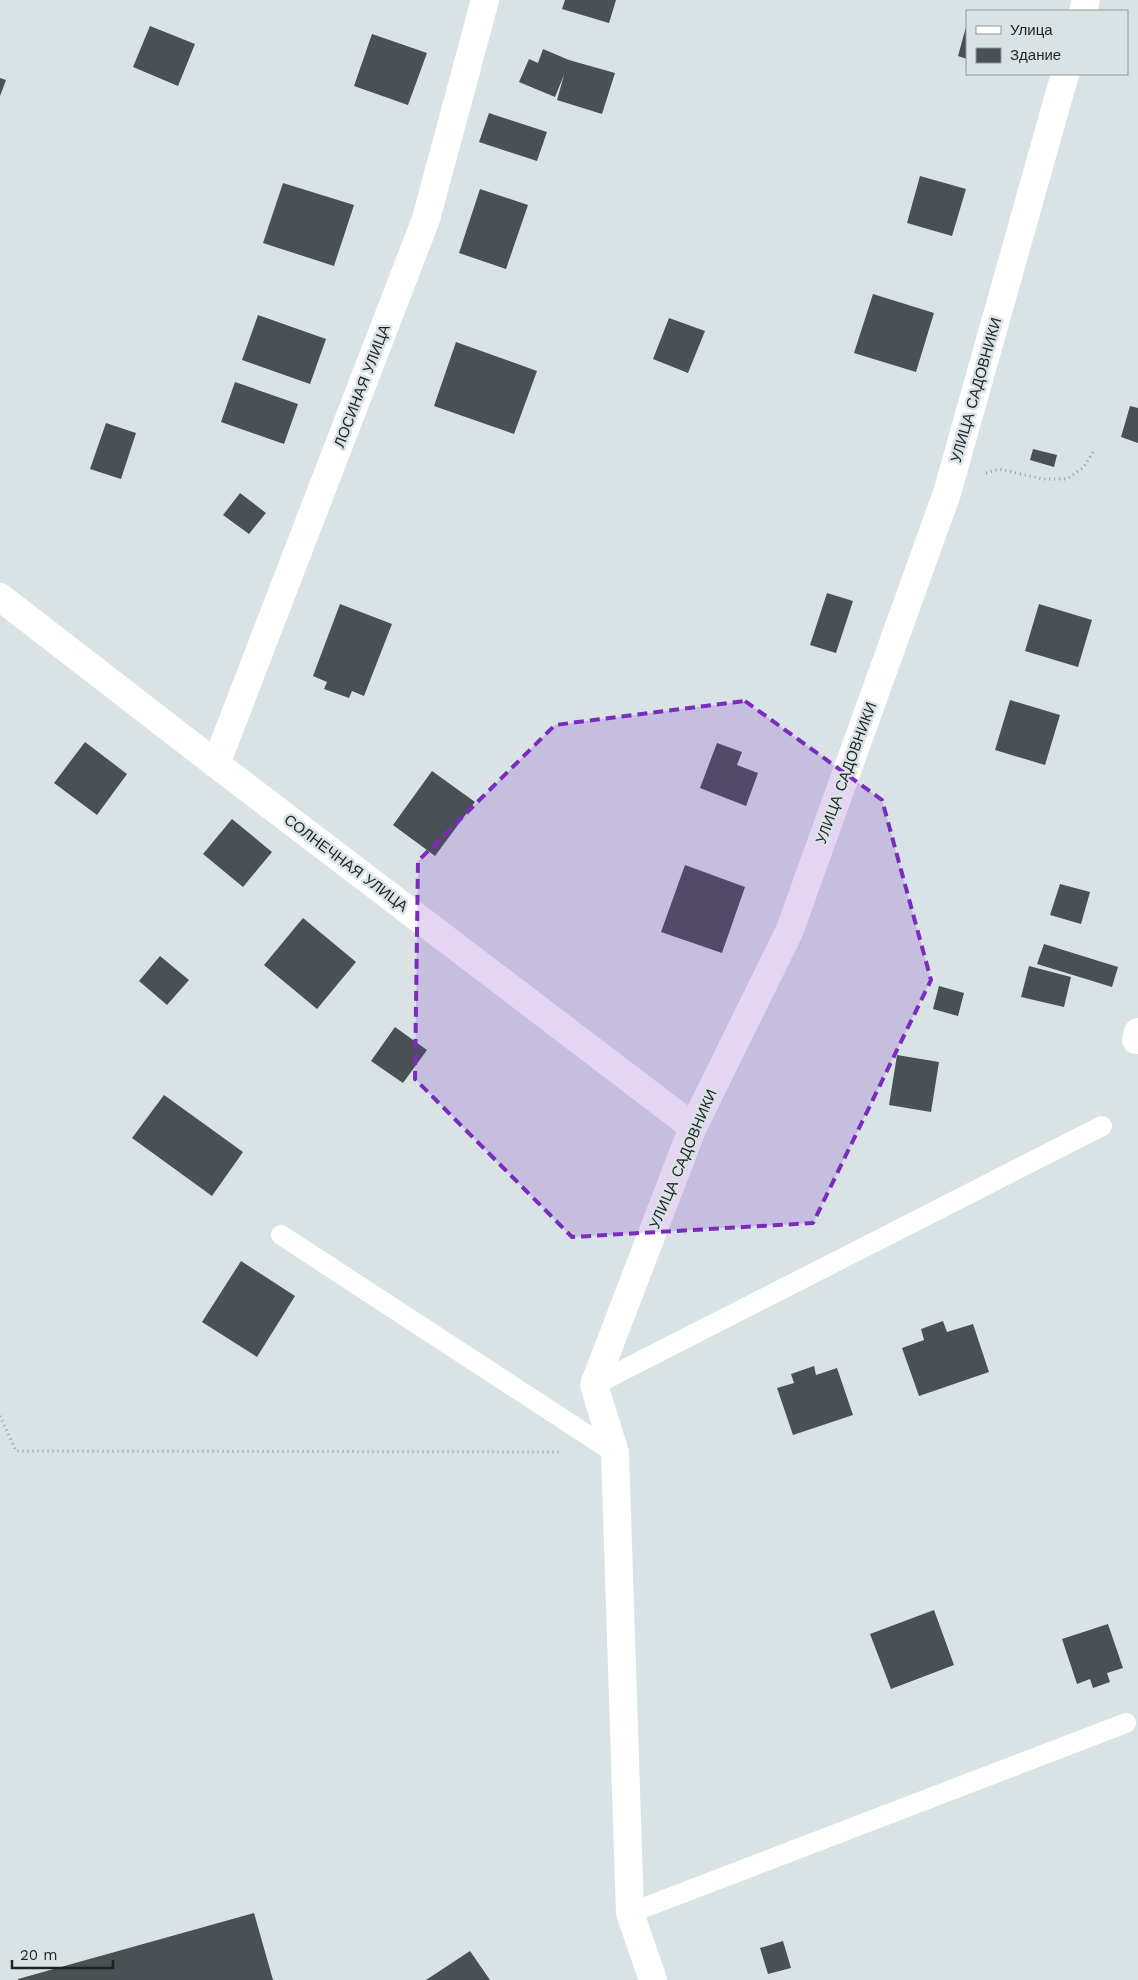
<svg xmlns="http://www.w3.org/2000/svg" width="1138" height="1980" viewBox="0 0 1138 1980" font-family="'Work Sans',sans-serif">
<rect width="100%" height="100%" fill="#d9e3e6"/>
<!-- building -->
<path fill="#495154" d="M565,0H616L609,23L562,9Z
M150,26L195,44L178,86L133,67Z
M966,27H967V59L958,56Z
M372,34L427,53L408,105L354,86Z
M543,49L569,60L615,73L602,114L557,100L564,75L555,97L519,82L529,59L538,63Z
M0,78L6,80L0,96Z
M489,113L547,132L537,161L479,142Z
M920,176L966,189L952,236L907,223Z
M283,183L354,205L334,266L263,243Z
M480,189L528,205L506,269L459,253Z
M873,294L934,313L916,372L854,353Z
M258,315L326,339L310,384L242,360Z
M669,318L705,331L688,373L653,359Z
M456,342L537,371L514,434L434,406Z
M235,382L298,404L284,444L221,422Z
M1130,406L1138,408V443L1121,437Z
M106,423L136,433L121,479L90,469Z
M1033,449L1057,455L1054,467L1030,460Z
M240,493L266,513L249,534L223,515Z
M827,593L853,601L836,653L810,645Z
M340,604L392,624L364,696L352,691L349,698L324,689L327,682L313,676Z
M1039,604L1092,620L1078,667L1025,651Z
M1010,700L1060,715L1045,765L995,750Z
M85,742L127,774L97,815L54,783Z
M717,743L742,752L737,765L758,773L746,806L700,788Z
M432,771L475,802L435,856L393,825Z
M232,819L272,852L243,887L203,854Z
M685,865L745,887L722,953L661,932Z
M1060,884L1090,892L1081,924L1050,915Z
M303,918L356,962L317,1009L264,965Z
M1044,944L1118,967L1112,987L1037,964Z
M160,956L189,980L167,1005L139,981Z
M1029,966L1071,977L1064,1007L1021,997Z
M939,986L964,993L958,1016L933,1009Z
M395,1027L427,1050L403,1083L371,1061Z
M897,1055L939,1062L931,1112L889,1105Z
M164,1095L243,1152L212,1196L132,1138Z
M241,1261L295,1296L257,1357L202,1322Z
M943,1321L947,1332L973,1324L989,1372L919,1396L902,1348L924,1340L921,1329Z
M814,1366L816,1375L837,1368L853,1415L793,1435L777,1388L794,1383L791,1374Z
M934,1610L954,1665L891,1689L870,1634Z
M1108,1624L1123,1668L1107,1673L1110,1682L1093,1688L1090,1679L1077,1684L1062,1639Z
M254,1913L273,1980H18V1979Z
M783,1941L791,1968L768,1974L760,1948Z
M470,1951L490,1980H426Z"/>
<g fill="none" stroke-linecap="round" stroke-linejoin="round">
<!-- path -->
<path stroke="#959c9e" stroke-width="3" stroke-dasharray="1 4" stroke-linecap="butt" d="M986,473L999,469L1043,479H1067L1084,467L1095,449
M0,1416L16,1451L562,1452"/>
<!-- lane -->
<path stroke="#fff" stroke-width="20" d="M281,1235L615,1453
M594,1385L1102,1126
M630,1913L1126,1723"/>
<!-- street -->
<path stroke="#fff" stroke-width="28" d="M1083,11L1086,0
M0,597L216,764L693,1127
M216,764L426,219L485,0
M1136,1040L1138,1032
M653,1980L630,1913L615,1453L594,1385L693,1127L789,932L947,493L1065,74"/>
</g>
<!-- marked area -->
<path fill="#7b2cbf" fill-opacity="0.2" stroke="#7b2cbf" stroke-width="4" stroke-dasharray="10 6" stroke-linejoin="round" d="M745,701L882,800L931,980L813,1223L572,1237L415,1079L418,861L555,725Z"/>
<g text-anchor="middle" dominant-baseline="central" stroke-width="5" stroke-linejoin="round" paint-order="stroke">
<!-- street labels -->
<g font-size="15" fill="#1f2223" stroke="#d9e3e6">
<text transform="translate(362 386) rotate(-69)">ЛОСИНАЯ УЛИЦА</text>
<text transform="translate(976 390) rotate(-74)">УЛИЦА САДОВНИКИ</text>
<text transform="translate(846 773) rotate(-70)">УЛИЦА САДОВНИКИ</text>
<text transform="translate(346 863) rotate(37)">СОЛНЕЧНАЯ УЛИЦА</text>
<text transform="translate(683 1159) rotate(-67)">УЛИЦА САДОВНИКИ</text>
</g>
</g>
<!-- legend -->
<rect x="966" y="10" width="162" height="65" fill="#d9e3e6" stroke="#8f9698"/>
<rect x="976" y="26" width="25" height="8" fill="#ffffff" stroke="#8f9698"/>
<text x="1010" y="35" font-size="15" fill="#1f2223">Улица</text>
<rect x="976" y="48" width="25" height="15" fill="#495154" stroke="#8f9698"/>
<text x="1010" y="60" font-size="15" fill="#1f2223">Здание</text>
<!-- scale -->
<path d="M12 1960v8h101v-8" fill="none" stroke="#1f2223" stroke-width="2.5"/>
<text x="20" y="1960" font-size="15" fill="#1f2223" stroke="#d9e3e6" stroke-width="4" paint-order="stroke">20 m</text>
</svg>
